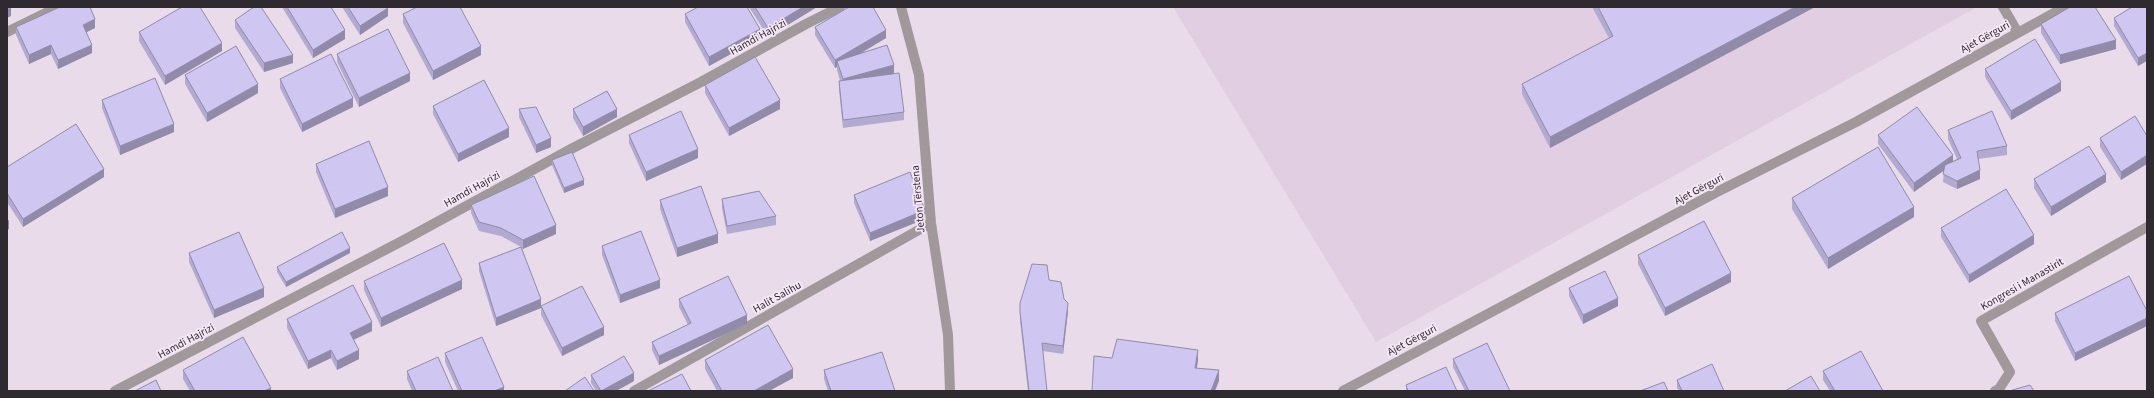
<svg xmlns="http://www.w3.org/2000/svg" width="2154" height="398" viewBox="0 0 2154 398" font-family="'Source Sans 3',sans-serif">
<rect width="100%" height="100%" fill="#eadbea"/>
<!-- built -->
<path fill="#e1cee2" d="M1173,7H1977L1376,342Z"/>
<g fill="none" stroke-linecap="round" stroke-linejoin="round">
<!-- minor -->
<path stroke="#a1989b" stroke-width="10" d="M901,7L919,75L931,223L948,335L950,391
M2003,7L2018,33
M7,32L58,7
M115,391L404,240L571,149L701,82L806,24L840,7
M634,391L931,223
M1343,391L1715,193L1856,122L2065,7
M1995,391L1999,389L2010,372L1981,321L2147,227"/>
</g>
<!-- wall -->
<path fill="#b2aad0" d="M282,7H331L345,39L313,58Z
M342,7H387L388,16L360,35Z
M749,7H817L768,37Z
M1592,7H1815L1550,148L1522,94V84L1609,38Z
M2147,7L2138,66L2114,26V18Z
M403,14L481,55L433,80L403,23Z
M685,14L760,38L709,66L685,22Z
M235,20L293,63L264,72L235,28Z
M2041,24L2116,49L2060,64L2041,33Z
M16,27L95,28L86,32L92,53L58,69L51,54L29,64L16,35Z
M815,27L886,38L860,54L894,74L904,112V120L843,128L839,90V81H840L837,70V67L835,68L815,35Z
M139,32L222,51L165,85L139,41Z
M337,54L410,81L359,107L337,62Z
M1985,69L2061,91L2011,120L1985,77Z
M185,75L258,93L207,122L185,84Z
M280,79L353,107L302,132L280,88Z
M705,85L780,109L729,136L705,93Z
M102,100L174,132L120,155L102,108Z
M433,106L509,137L458,162L433,114Z
M519,109L551,147L536,153L519,117Z
M573,109L617,117L583,136L573,118Z
M1948,130L2007,146V155L1978,159L1980,179L1957,189L1943,182L1944,170L1914,192L1878,144V135L1953,161L1957,159L1948,139Z
M629,135L698,158L646,181L629,143Z
M2147,136L2121,180L2100,147V138Z
M552,160L584,185L564,193L552,165Z
M316,164L388,196L335,218L316,172Z
M7,167L104,177L23,227L7,202Z
M2034,179L2106,182L2051,216L2034,188Z
M854,195L925,219L870,241L854,203Z
M1792,198L1914,217L1828,269L1792,209Z
M722,199L776,216V225L727,234L722,208Z
M660,200L718,243L677,257L660,209Z
M471,205L556,234L523,249L522,248L541,308L496,326L479,271V263L521,247L501,236L479,231L471,213Z
M1941,228L2034,244L1969,283L1941,237Z
M2147,237V249L2146,246V238Z
M602,246L660,288L620,303L602,255Z
M189,253L264,297L214,318L189,262Z
M350,253L286,287L277,272V267Z
M1638,255L1731,282L1665,316L1638,264Z
M1049,280L1064,299L1068,311L1063,354L1043,351L1047,391H1028L1020,321V312Z
M364,281L462,289L381,327L364,290Z
M1569,288L1618,306L1583,324L1569,296Z
M679,299L747,324L659,365L652,350V342L688,325L679,307Z
M541,306L604,335L562,356L541,315Z
M2147,311V326L2075,361L2055,321V313Z
M287,319L372,331L354,340L359,359L337,370L331,358L308,369L287,328Z
M445,353L504,391H458L445,362Z
M1453,359L1510,391H1465L1453,367Z
M705,360L793,378L769,391H717L705,369Z
M183,370L271,391H190L183,379Z
M824,370L895,391H828L824,379Z
M407,371L453,391H412L407,379Z
M1823,371L1883,391H1830L1823,380Z
M591,375L634,381L616,391H596L591,383Z
M1677,380L1724,391H1679L1677,388Z
M1406,385L1457,391H1406Z"/>
<!-- shaded-wall -->
<path fill="#918ba9" d="M11,7V16L7,18V10Z
M803,7H817L768,37V28Z
M1795,7H1815L1550,148V137Z
M388,8V16L360,35V26Z
M95,19V28L83,34V25Z
M760,29V38L709,66V57Z
M345,30V39L313,58V50Z
M886,30V38L839,66L837,61V67L835,68V60Z
M2116,40V49L2060,64V55Z
M222,43V51L165,85V76Z
M51,45V54L29,64V55Z
M92,45V53L58,69V60Z
M481,46V55L433,80V71Z
M2147,53V61L2138,66V58Z
M293,55V63L264,72V63Z
M894,65V74L843,88V79Z
M410,73V81L359,107V98Z
M2061,82V91L2011,120V111Z
M258,84V93L207,122V113Z
M353,98V107L302,132V124Z
M780,100V109L729,136V128Z
M617,109V117L583,136V127Z
M174,124V132L120,155V146Z
M509,128V137L458,162V154Z
M551,138V147L536,153V145Z
M698,149V158L646,181V172Z
M1953,155V164L1914,192V183Z
M2147,155V164L2121,180V172Z
M104,169V177L23,227V219Z
M1980,170V179L1957,189V181Z
M2106,174V182L2051,216V207Z
M584,180V185L564,193V188Z
M388,187V196L335,218V209Z
M1914,207V217L1828,269V258Z
M925,210V219L870,241V233Z
M9,220V229L7,230V221Z
M556,225V234L523,249V240Z
M718,234V243L677,257V248Z
M2034,235V244L1969,283V275Z
M350,248V253L286,287V282Z
M1731,273V282L1665,316V308Z
M462,280V289L381,327V318Z
M660,280V288L620,303V295Z
M264,288V297L214,318V310Z
M1618,298V306L1583,324V315Z
M541,299V308L496,326V318Z
M1068,303V311L1063,354V346Z
M747,315V324L659,365V356Z
M2147,318V326L2075,361V353Z
M372,322V331L350,341V333Z
M604,327V335L562,356V348Z
M331,350V358L308,369V361Z
M359,350V359L337,370V361Z
M1198,350V361L1195,379V368Z
M793,369V378L769,391H754Z
M1219,370V381L1215,391H1211Z
M634,373V381L616,391H601Z
M504,387V391H494Z
M271,388V391H264Z"/>
<!-- building -->
<path fill="#cfc6f2" stroke="#918ba9" d="M7,7H11L7,10Z
M60,7H90L95,19L83,25L92,45L58,60L51,45L29,55L16,27Z
M182,7H200L222,43L165,76L139,32Z
M254,7H261L293,55L264,63L235,20Z
M287,7H331L345,30L313,50Z
M348,7H387L388,8L360,26Z
M417,7H460L481,46L433,71L403,14Z
M698,7H747L760,29L709,57L685,14Z
M755,7H803L768,28Z
M849,7H873L886,30L835,60L815,27Z
M1598,7H1795L1550,137L1522,84L1613,36Z
M2070,7H2095L2116,40L2060,55L2041,24Z
M2132,7H2147V53L2138,58L2114,18Z
M388,29L410,73L359,98L337,54Z
M2035,39L2061,82L2011,111L1985,69Z
M887,45L894,65L843,79L837,61Z
M236,46L258,84L207,113L185,75Z
M331,54L353,98L302,124L280,79Z
M755,57L780,100L729,128L705,85Z
M899,73L904,112L843,120L839,81Z
M155,78L174,124L120,146L102,100Z
M484,80L509,128L458,154L433,106Z
M607,91L617,109L583,127L573,109Z
M536,107L551,138L536,145L519,109Z
M1917,107L1953,155L1914,183L1878,135Z
M681,111L698,149L646,172L629,135Z
M1992,111L2007,146L1977,151L1980,170L1957,181L1943,174L1945,165L1961,158L1948,130Z
M2135,116L2147,136V155L2121,172L2100,138Z
M76,124L104,169L23,219L7,193V167Z
M369,141L388,187L335,209L316,164Z
M2089,146L2106,174L2051,207L2034,179Z
M1878,147L1914,207L1828,258L1792,198Z
M572,152L584,180L564,188L552,160Z
M910,172L925,210L870,233L854,195Z
M534,176L556,225L523,240L501,228L479,222L471,205Z
M701,186L718,234L677,248L660,200Z
M2006,189L2034,235L1969,275L1941,228Z
M759,191L776,216L727,226L722,199Z
M1704,221L1731,273L1665,308L1638,255Z
M641,231L660,280L620,295L602,246Z
M239,232L264,288L214,310L189,253Z
M342,232L350,248L286,282L277,267Z
M444,243L462,280L381,318L364,281Z
M521,247L541,299L496,318L479,263Z
M1032,264L1047,265L1049,280L1061,282L1064,299L1068,303L1063,346L1042,343L1047,391H1029L1020,312V303Z
M1605,271L1618,298L1583,315L1569,288Z
M728,276L747,315L659,356L652,342L691,323L679,299Z
M2129,276L2147,311V318L2075,353L2055,313Z
M353,285L372,322L350,333L359,350L337,361L331,350L308,361L287,319Z
M582,286L604,327L562,348L541,306Z
M768,325L793,369L754,391H722L705,360Z
M243,337L271,388L264,391H195L183,370Z
M482,337L504,387L494,391H462L445,353Z
M1117,339L1198,350L1195,368L1219,370L1211,391H1092L1094,356L1112,358Z
M1487,343L1510,391H1469L1453,359Z
M1861,351L1883,391H1835L1823,371Z
M882,352L895,391H831L824,370Z
M624,356L634,373L601,391L591,375Z
M438,357L453,391H416L407,371Z
M1712,364L1724,391H1682L1677,380Z
M1446,367L1457,391H1408L1406,385Z
M682,374L691,391H648Z
M1811,376L1820,391H1785Z
M585,377L594,391H565Z
M156,380L161,391H135Z
M1664,382L1668,391H1640Z
M2030,385L2034,391H2009Z"/>
<g text-anchor="middle" dominant-baseline="central" stroke-width="3.5" stroke-linejoin="round" paint-order="stroke">
<!-- street labels -->
<g font-size="11" fill="#2f2a30" stroke="#f7e8f7">
<text transform="translate(758 37) rotate(-29)">Hamdi Hajrizi</text>
<text transform="translate(1985 37) rotate(-29)">Ajet Gërguri</text>
<text transform="translate(472 189) rotate(-29)">Hamdi Hajrizi</text>
<text transform="translate(1699 189) rotate(-28)">Ajet Gërguri</text>
<text transform="translate(918 199) rotate(-95)">Jeton Tërstena</text>
<text transform="translate(2022 284) rotate(-30)">Kongresi i Manastirit</text>
<text transform="translate(777 297) rotate(-29)">Halit Salihu</text>
<text transform="translate(1412 340) rotate(-28)">Ajet Gërguri</text>
<text transform="translate(186 341) rotate(-28)">Hamdi Hajrizi</text>
</g>
</g>
<!-- border -->
<rect width="2154" height="398" fill="none" stroke="#2f2a30" stroke-width="16"/>
</svg>
